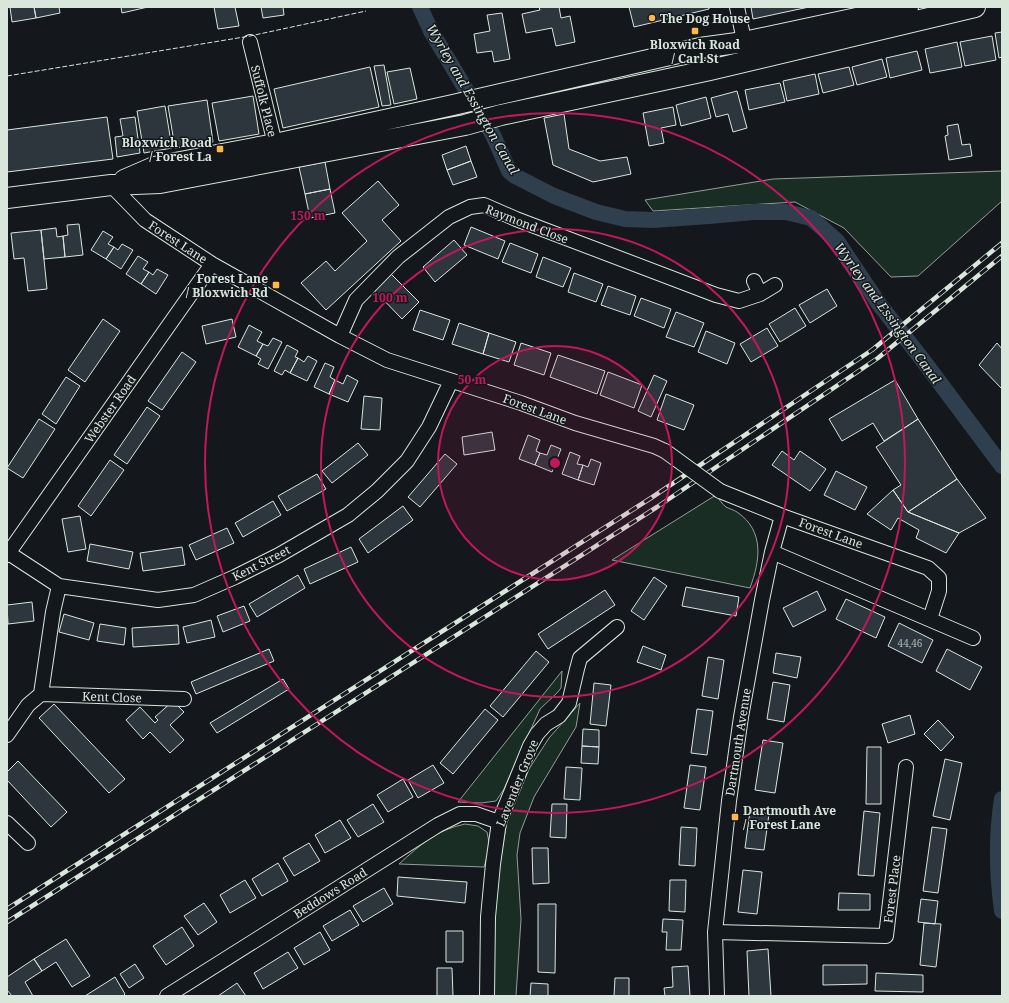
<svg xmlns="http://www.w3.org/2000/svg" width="1009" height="1003" viewBox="0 0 1009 1003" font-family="'Noto Serif',serif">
<rect width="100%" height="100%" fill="#14181c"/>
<!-- green -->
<path fill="#1a2d24" stroke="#939e99" d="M1002,171V201L918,276L891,277L844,228L795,202L653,211L645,200L773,179Z
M716,495C719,499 722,504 726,507C730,509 734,510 737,512C765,531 760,561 750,588L612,560Z
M562,671L561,688L557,693L540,709L504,789L496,801L481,803L458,802Z
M580,703L576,727L534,797L520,833L517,855L521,919L516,996H493L495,892L507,821L529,769L549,738Z
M465,824L478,826L487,832L490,847L484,867L399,864C420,845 436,830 465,824Z"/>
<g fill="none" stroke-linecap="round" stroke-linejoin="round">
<!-- canal -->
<path stroke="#2f3f4d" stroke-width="16" d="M420,7L431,31L493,135L509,171L515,176L554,196L596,212L625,219L653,220L709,216L753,212H786L811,218L837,241L879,304L922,359L1002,466
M1002,799C996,836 997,874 1002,911"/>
</g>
<!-- building -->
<path fill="#2c363c" stroke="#d8e6dc" d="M10,7H34L36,18L12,22Z
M34,7H59L60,13L36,18Z
M121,7H148L122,13Z
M214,7H235L239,26L218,29Z
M261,7H283L284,15L263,18Z
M539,7H559L561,18L570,16L575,42L556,46L552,28L526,33L522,14L540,10Z
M629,7H709V9L634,27Z
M751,7H809L753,19Z
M502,13L510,59L494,62L492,51L477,53L474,34L490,31L487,15Z
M1002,32V57L999,58L995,33Z
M992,36L996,60L965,66L960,42Z
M957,42L962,67L930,73L925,49Z
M917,51L922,70L890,78L886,58Z
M882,59L887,77L857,85L852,67Z
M384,65L391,105L382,106L374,66Z
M370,67L379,107L283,128L274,89Z
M849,67L854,85L823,93L818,74Z
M410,68L417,99L394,104L387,72Z
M815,74L819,94L787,101L783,81Z
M780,83L785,102L749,110L745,90Z
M737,91L747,128L733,132L728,114L716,117L711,98Z
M253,96L259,134L219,141L212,103Z
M706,97L711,118L681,126L676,105Z
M207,100L213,142L175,148L168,106Z
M165,106L172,148L144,153L137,111Z
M673,107L676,125L661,128L664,143L649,146L643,113Z
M564,114L569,149L600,161L627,157L631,174L593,182L553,165L544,118Z
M107,117L113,159L7,172V130Z
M135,117L140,153L117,157L115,137L123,136L120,119Z
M958,124L962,145L970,144L972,156L949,160L945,136L948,135L947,126Z
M466,146L471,161L447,170L442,155Z
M471,161L477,177L453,185L447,170Z
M325,162L330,189L305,194L299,167Z
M378,181L399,205L382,220L401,241L326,310L301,283L326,261L335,271L367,241L342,213Z
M330,189L335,213L310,218L305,194Z
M79,224L83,255L65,257L63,236L68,235L67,225Z
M471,227L505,241L498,259L464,245Z
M56,228L57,237L63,236L65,257L44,259L41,230Z
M41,230L47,289L28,291L24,258L14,259L11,233Z
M103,231L113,237L108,244L114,247L106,259L91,250Z
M454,240L467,255L435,282L423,267Z
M510,243L538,254L531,273L502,262Z
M122,244L133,250L121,269L106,259L114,247L118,250Z
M138,256L148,262L143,269L149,272L141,284L126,274Z
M543,257L571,268L563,287L536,277Z
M157,269L168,275L156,294L141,284L149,272L153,275Z
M574,273L603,284L596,302L568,292Z
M391,274L419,302L402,319L375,291Z
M608,286L636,296L630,315L601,305Z
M827,289L837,306L810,323L799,305Z
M641,298L671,309L664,328L634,316Z
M795,308L806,326L780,342L769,324Z
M420,310L450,320L443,340L413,330Z
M676,312L704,323L694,347L666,337Z
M103,319L120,331L85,382L68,370Z
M232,319L236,337L206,344L202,326Z
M459,323L489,333L483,354L452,344Z
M249,325L262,332L257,341L263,344L256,356L238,347Z
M767,328L778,346L751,362L740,344Z
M706,331L735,343L727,364L698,352Z
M489,333L516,342L509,362L483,354Z
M273,338L282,342L268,369L258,364L261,359L256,356L263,344L268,346Z
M521,343L551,353L544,375L514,365Z
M997,343L1002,349V389L979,365Z
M287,345L298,351L295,357L298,358L290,373L285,370L282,375L274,371Z
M182,352L196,362L162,410L148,401Z
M558,355L605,371L597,394L550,377Z
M308,356L317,361L307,381L290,373L298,358L304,362Z
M325,363L334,367L330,377L335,380L329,394L314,387Z
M608,372L642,385L634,408L600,395Z
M347,375L358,381L348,402L329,394L335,380L343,384Z
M654,375L667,381L651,417L638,411Z
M66,377L80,386L56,424L42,414Z
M895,380L918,419L884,441L873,423L842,441L829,419Z
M666,394L694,405L684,430L657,420Z
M364,396L382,398L380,430L361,429Z
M147,407L160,416L127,464L114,455Z
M39,419L55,429L23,478L7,468Z
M918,419L957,479L908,512L893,490L901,485L876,447Z
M492,432L495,450L464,455L462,437Z
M528,435L540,440L536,451L540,453L535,465L519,459Z
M358,443L368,455L332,483L322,471Z
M551,445L561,449L552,472L535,465L540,453L547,455Z
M782,451L794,460L800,451L826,469L810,491L772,465Z
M570,452L580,456L577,464L583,465L578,480L562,474Z
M445,454L457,464L420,507L408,497Z
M591,459L601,463L594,485L578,480L583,465L588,467Z
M110,460L124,470L91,516L78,506Z
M836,471L867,487L855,510L824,495Z
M317,474L326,489L287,511L278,496Z
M957,479L986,518L959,533L908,512Z
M893,490L908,512L959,533L946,553L916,538L919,530L898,518L891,530L867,514Z
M273,501L281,515L243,537L235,523Z
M403,506L413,520L368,553L359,539Z
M80,516L86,549L68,552L62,519Z
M227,528L234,543L196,560L189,545Z
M90,544L133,552L129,569L87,561Z
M182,547L185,565L143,571L140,553Z
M351,547L358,562L310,584L304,569Z
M298,575L305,588L257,617L249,604Z
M654,577L667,586L644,620L631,611Z
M686,587L739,597L736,616L682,606Z
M605,590L615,605L548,649L538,634Z
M817,591L826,610L793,627L783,608Z
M846,599L885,617L876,638L836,619Z
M32,602L34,621L8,624L7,605Z
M244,606L250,621L223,632L217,616Z
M64,614L94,623L89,640L59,632Z
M211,620L215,637L187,643L183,627Z
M899,623L933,640L922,663L888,646Z
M100,624L126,628L124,645L97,641Z
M178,625L179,644L133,647L132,628Z
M643,646L666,655L661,670L637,662Z
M269,649L274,661L196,694L191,682Z
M947,649L982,667L970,690L936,671Z
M536,651L549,662L503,717L490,706Z
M776,653L801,657L797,678L773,673Z
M708,657L724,660L718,699L702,696Z
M283,679L289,689L217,733L210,723Z
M773,682L790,685L784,722L767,719Z
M594,683L611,685L606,726L590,724Z
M173,701L184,712L170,725L184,740L170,753L150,732L143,739L126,720L140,707L155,723L158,720L155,717Z
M54,704L125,779L109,793L39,718Z
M485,709L498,720L453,774L440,763Z
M697,709L713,711L707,755L691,753Z
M910,715L915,734L888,743L882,724Z
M938,720L954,737L941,751L924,734Z
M583,729L599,730V747L582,746Z
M763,740L783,743L775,793L755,790Z
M582,746L599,747L598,764L581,763Z
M867,747H881V804H866Z
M945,759L962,763L950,820L933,816Z
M18,761L67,812L51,827L7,780V772Z
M433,765L444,783L418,798L408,780Z
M690,765L706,767L700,810L684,808Z
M566,767L582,768L580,800L564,799Z
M403,779L413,797L388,812L377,795Z
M373,804L384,822L358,837L347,820Z
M552,804H567L566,838L550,837Z
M750,811L769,814L764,850L745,848Z
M864,811L880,813L874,876L858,875Z
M340,820L351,838L325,853L315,835Z
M681,827L697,828L695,866L679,865Z
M932,827L947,829L938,893L923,891Z
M309,843L320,861L294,876L283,858Z
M532,848H548L549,883L533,884Z
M278,863L288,881L262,896L252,879Z
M743,870L762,872L757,914L738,912Z
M398,877L467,882L465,903L397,896Z
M245,880L256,898L230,913L220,895Z
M670,880H686L685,912L669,911Z
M384,888L393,904L363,922L353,906Z
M839,893L870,894V910H838Z
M921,899L938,901L935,924L918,922Z
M204,903L217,922L198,935L184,916Z
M538,904H556L555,973L538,972Z
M350,910L359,925L332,941L323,926Z
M663,919L683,920L681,950H666L667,932H662Z
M924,923L941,924L936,967L920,965Z
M182,927L194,946L166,965L153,946Z
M446,931H463V962H446Z
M320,932L330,950L304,965L294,948Z
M66,939L90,976L72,987L56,962L42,971L34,959Z
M768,949L771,996H749L747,951Z
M288,952L298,968L263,989L254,973Z
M34,959L42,971L25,982L33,996H12L7,990V977Z
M135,964L144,978L129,988L120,974Z
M823,965H867V984L823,985Z
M688,966L690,996H665L664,988L673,987L672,967Z
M437,968H452L453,996H437Z
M876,973L923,975V992L875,991Z
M115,977L125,994L123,996H85Z
M615,978H629V996H614Z
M237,983L246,996H218Z
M531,983L548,984V996H530Z"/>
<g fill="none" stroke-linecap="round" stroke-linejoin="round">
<!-- street casing -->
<g stroke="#d8e6dc" stroke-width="16">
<path id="street" d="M737,7L746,50
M250,42L277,152
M111,185L145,220L212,264L340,336L387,360L521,403L575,423L654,446L665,451
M754,281L760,294
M340,336L356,300L398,257L449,217L470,207L484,205L516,219L716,295L739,301L760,294L775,285
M720,491L782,516L928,568L939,578V591L930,619
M7,552L59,586L158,600L194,595L235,577L279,555L348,515L377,491L407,461L429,427L451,381
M772,552L973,638
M7,555L212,264
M41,694L53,612L59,586
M7,735L28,705L41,694L184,699
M7,823L28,843
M715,932L886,936L906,767
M167,996L438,825L460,814H476L499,822
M487,996L488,917L493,864L499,822L530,746L537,734L546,724L559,716L569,703L577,669L580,658L617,627
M717,996L715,932L729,801L741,717L762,600L772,552L782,516"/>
</g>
<!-- secondary casing -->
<g stroke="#d8e6dc" stroke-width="22">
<path id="secondary" d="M124,180L154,167L275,144L453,105L700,48L744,42L908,7
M7,198L111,185L160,183L465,125L501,115L710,70L975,7"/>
</g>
<!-- street -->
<use href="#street" stroke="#14181c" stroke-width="14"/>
<!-- secondary -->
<use href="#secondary" stroke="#14181c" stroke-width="20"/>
<!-- rail casing -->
<g stroke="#d8e6dc" stroke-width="4.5">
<path id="rail" d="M7,909L651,498L872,350L1002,243
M7,922L657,507L878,358L1002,256"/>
</g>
<!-- rail -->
<use href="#rail" stroke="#14181c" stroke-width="3" stroke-dasharray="9" stroke-linecap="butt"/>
<!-- street-bridge casing -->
<g stroke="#d8e6dc" stroke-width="16" stroke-linecap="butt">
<path id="street-bridge" d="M665,451L720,491"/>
</g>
<!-- street-bridge -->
<use href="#street-bridge" stroke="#14181c" stroke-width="14"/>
<!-- fence -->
<path stroke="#d8e6dc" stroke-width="1" stroke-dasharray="5 2" stroke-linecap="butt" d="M7,76L250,36L366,11"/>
</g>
<!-- distance rings -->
<circle cx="555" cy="463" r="117" fill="#c2185b" fill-opacity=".12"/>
<g fill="none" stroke="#c2185b" stroke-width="2">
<circle cx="555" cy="463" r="117"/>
<circle cx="555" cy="463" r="234"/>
<circle cx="555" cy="463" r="350"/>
</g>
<!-- markers -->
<g fill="#ffb74d" stroke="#14181c" stroke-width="1.5">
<circle cx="652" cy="18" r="4"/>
<rect x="691" y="27" width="8" height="8" rx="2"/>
<rect x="216" y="145" width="8" height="8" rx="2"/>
<rect x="272" y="281" width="8" height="8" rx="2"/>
<rect x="731" y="813" width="8" height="8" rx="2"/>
</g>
<g text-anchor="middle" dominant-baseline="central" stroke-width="3" stroke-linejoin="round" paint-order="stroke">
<!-- number labels -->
<g font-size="10" fill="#adbab4">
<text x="910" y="643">44,46</text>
</g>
<!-- poi labels -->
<g font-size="12" font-weight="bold" fill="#d8e6dc" stroke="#14181c" text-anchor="start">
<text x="660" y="18">The Dog House</text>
<text x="695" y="44" text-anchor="middle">Bloxwich Road<tspan x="695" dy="14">/ Carl St</tspan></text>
<text x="212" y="142" text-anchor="end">Bloxwich Road<tspan x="212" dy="14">/ Forest La</tspan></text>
<text x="268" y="278" text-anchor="end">Forest Lane<tspan x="268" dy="14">/ Bloxwich Rd</tspan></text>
<text x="743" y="810">Dartmouth Ave<tspan x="743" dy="14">/ Forest Lane</tspan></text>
</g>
<!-- street labels -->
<g font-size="12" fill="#d8e6dc" stroke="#14181c">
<text transform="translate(264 101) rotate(76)">Suffolk Place</text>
<text transform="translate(527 224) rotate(21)">Raymond Close</text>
<text transform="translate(178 242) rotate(33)">Forest Lane</text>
<text transform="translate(110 409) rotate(-55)">Webster Road</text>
<text transform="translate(535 409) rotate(20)">Forest Lane</text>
<text transform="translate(831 533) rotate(20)">Forest Lane</text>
<text transform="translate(261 563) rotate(-27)">Kent Street</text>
<text transform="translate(112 697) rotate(2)">Kent Close</text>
<text transform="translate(738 742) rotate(-81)">Dartmouth Avenue</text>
<text transform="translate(517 783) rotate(-68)">Lavender Grove</text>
<text transform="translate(892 889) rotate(-83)">Forest Place</text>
<text transform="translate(330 893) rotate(-32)">Beddows Road</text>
</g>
<!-- water labels -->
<g font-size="13" font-style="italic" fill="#d8e6dc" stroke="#14181c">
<text transform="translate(473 99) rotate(60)">Wyrley and Essington Canal</text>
<text transform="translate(888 313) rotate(54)">Wyrley and Essington Canal</text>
</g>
</g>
<circle cx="555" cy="463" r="6" fill="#c2185b" stroke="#14181c" stroke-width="2"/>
<g font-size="12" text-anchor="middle" font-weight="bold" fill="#c2185b" stroke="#14181c" stroke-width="3" stroke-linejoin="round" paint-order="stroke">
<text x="308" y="220">150 m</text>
<text x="390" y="302">100 m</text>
<text x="472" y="384">50 m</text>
</g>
<!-- border -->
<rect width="1009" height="1003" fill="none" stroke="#d8e6dc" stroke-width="16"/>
</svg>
